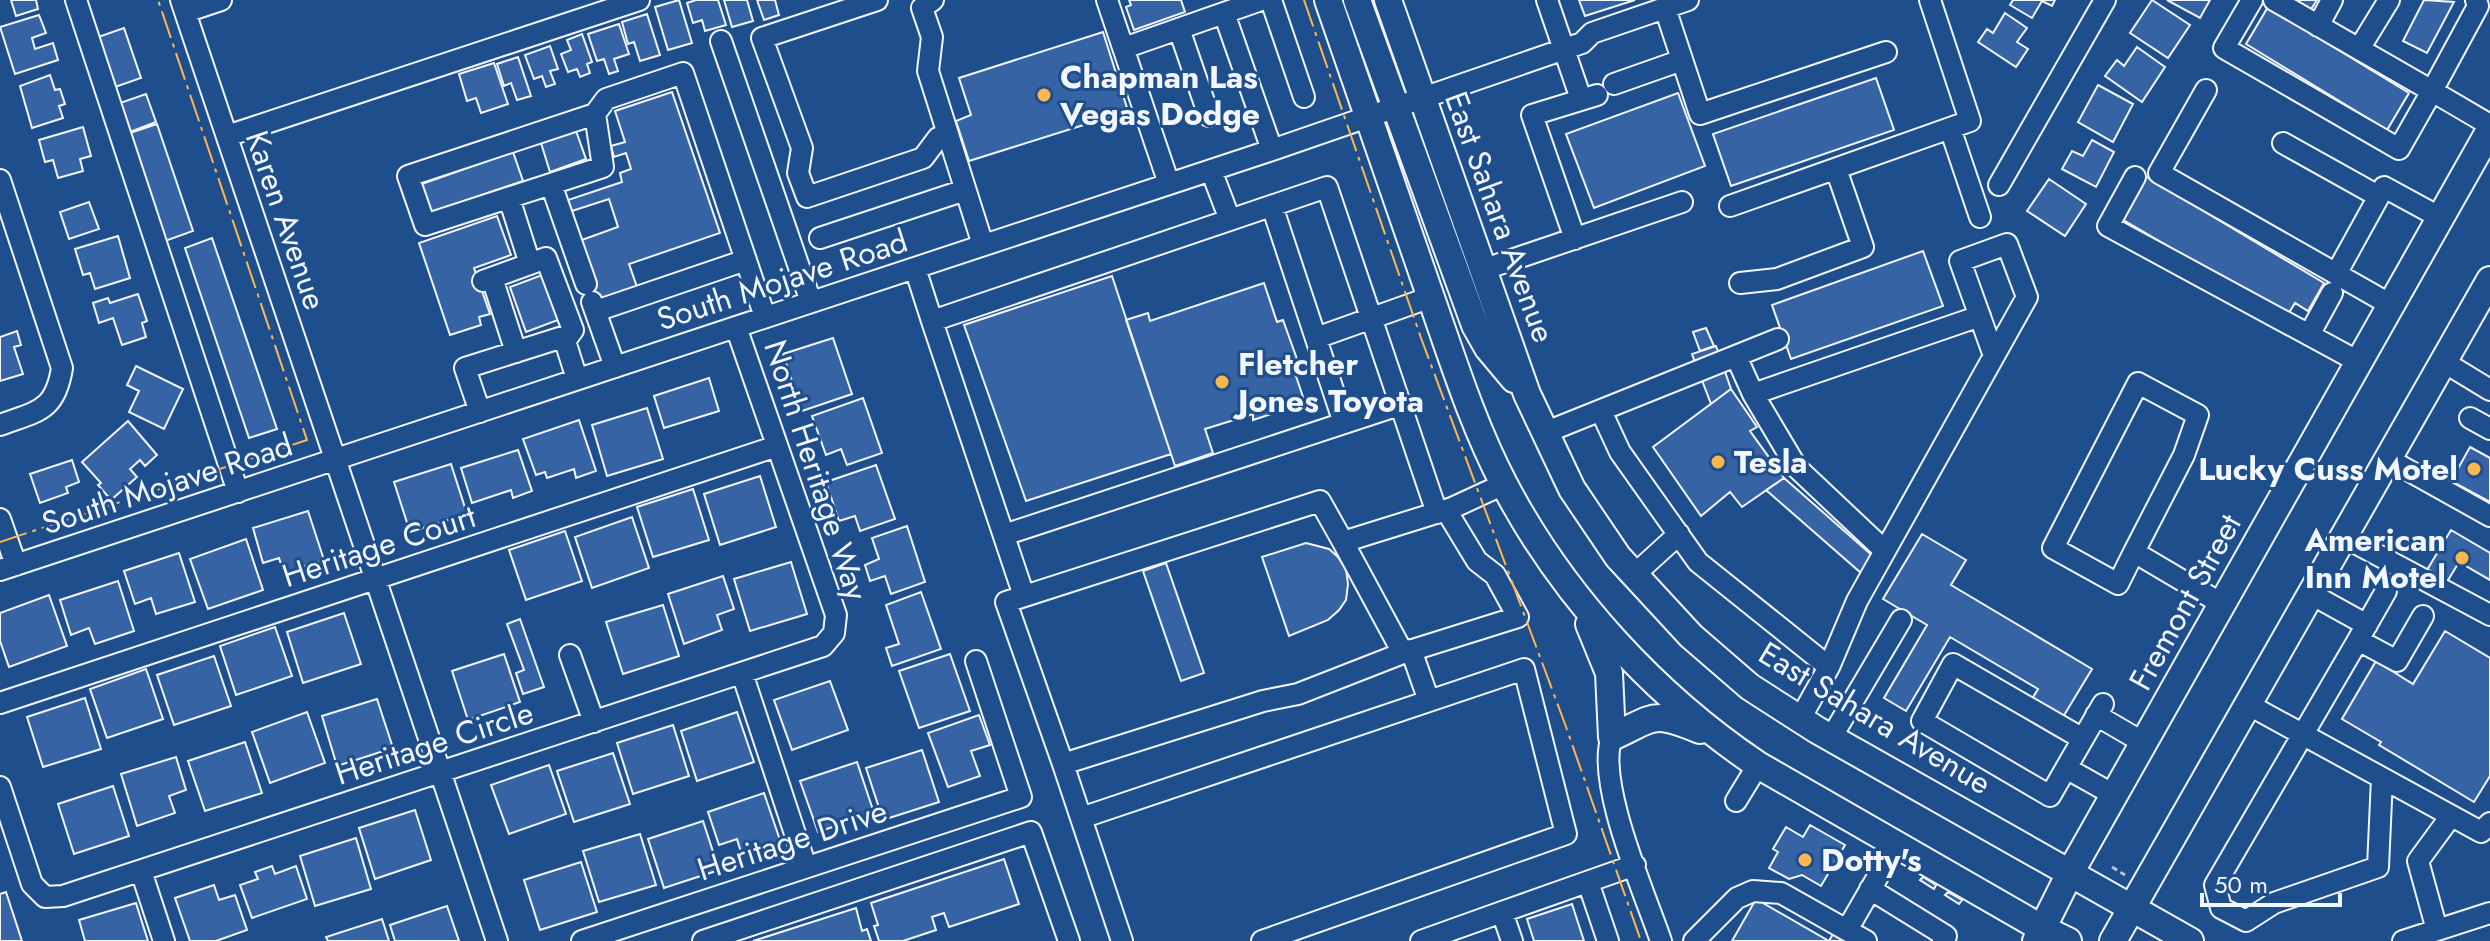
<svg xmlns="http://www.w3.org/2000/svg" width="2490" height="941" viewBox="0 0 2490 941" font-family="Jost,sans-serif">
<rect width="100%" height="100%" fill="#1f4e8c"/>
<!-- building -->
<path fill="#3563a3" stroke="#f2f6ff" stroke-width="2" d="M11,0H36L38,9L16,16Z
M679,0L692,43L668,50L655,7Z
M696,0H718L726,25L705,31L702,20L693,23L687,3Z
M724,0H747L753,21L732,27Z
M757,0H775L779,15L764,20Z
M1129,0H1181L1185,12L1134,30L1126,7L1131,5Z
M1579,0H1635L1585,16Z
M2013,0H2055L2052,6L2042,1L2032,18L2010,5Z
M2152,0L2190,25L2168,58L2130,33Z
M2167,0H2210L2200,18Z
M2291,0H2317L2310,11Z
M2424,0L2454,2L2427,53L2403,41Z
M2268,7L2409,93L2387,130L2246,44Z
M2005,13L2027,28L2017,42L2028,49L2016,67L1978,42L1987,29L1993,33Z
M647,14L660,55L640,61L634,42L628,44L622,22Z
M39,15L46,33L32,38L35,49L53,43L58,60L15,74L0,27Z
M619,24L629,54L614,59L618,71L609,74L604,59L597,61L588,34Z
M124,28L141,78L115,87L98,37Z
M1103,32L1128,111L969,161L956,121L971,115L959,78Z
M582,34L592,62L587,64L590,73L580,77L577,69L568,72L561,54L571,50L567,40Z
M550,46L558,69L550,71L555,84L546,87L542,76L534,79L525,55Z
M2137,47L2165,67L2142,102L2105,76L2117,60L2124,66Z
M518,57L531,96L517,100L511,83L504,86L497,64Z
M494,63L508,104L481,113L476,98L467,101L459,74Z
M50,75L55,90L60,89L65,104L59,106L63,118L32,128L20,86Z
M1876,78L1894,130L1731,186L1713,134Z
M2098,85L2133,104L2113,142L2078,122Z
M672,92L720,233L629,264L637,287L587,304L580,285L579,241L618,227L609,199L572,211L568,200L622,182L620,173L631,169L626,153L614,157L611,146L625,142L615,111Z
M1678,93L1705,166L1594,208L1566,134Z
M146,94L156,122L130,132L120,103Z
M157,124L193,231L165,241L130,133Z
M83,127L91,156L80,159L83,171L58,178L53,160L45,162L39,140Z
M576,131L586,159L550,172L541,143Z
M2092,140L2114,152L2096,187L2062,169L2072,151L2083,156Z
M513,152L523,181L429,213L419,185Z
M2145,176L2324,283L2308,311L2295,303L2287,316L2120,218Z
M2049,179L2086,204L2065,236L2027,211Z
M89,202L99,229L69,239L60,212Z
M497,216L511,255L474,268L490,314L479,317L481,325L450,335L419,243Z
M118,236L130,278L95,289L90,273L83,275L75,249Z
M212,238L277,429L249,438L185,248Z
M1923,251L1943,306L1791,359L1772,305Z
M542,275L558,320L526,332L510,287Z
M1112,276L1171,454L1026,501L964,325Z
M1264,283L1277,322L1283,320L1297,359L1291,361L1305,403L1253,420V414L1205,429L1213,453L1175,466L1126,320L1148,313L1150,321Z
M138,294L147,321L142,323L146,337L122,345L113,318L99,323L93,303L108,298L110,303Z
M1706,328L1714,346L1700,351L1693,332Z
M17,331L21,345L14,347L23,374L0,381V337Z
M833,338L852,394L802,411L783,354Z
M1716,346L1731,389L1711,404L1692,354Z
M136,366L183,389L164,429L129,412L139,391L127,385Z
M709,378L719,411L664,428L654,396Z
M1731,389L1757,427L1750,431L1784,478L1742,507L1730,492L1701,516L1653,447Z
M863,398L882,453L847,465L841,449L826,455L812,416Z
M647,408L663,459L607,476L592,425Z
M579,420L596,471L576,478L574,469L547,478L545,472L536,475L523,439Z
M128,421L157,455L145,466L140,460L130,469L137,477L111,500L98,485L101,483L82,462Z
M2470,447L2490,458V502L2451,481Z
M518,450L532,491L513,498L511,490L472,503L461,468Z
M72,460L79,482L66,487L68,493L40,503L30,474Z
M451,464L467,514L410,532L394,482Z
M876,465L895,519L860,531L855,516L839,521L826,482Z
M760,476L776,527L720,545L704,494Z
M1784,478L1874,557L1861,573L1766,490Z
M693,489L709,540L653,557L637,507Z
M308,511L324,560L284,573L279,558L263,563L253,528Z
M632,517L649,568L592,588L575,537Z
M907,526L925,582L891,594L885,576L870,581L865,565L879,559L872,538Z
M2451,530L2490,553V580L2459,562L2444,587L2424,575Z
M565,531L582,581L526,600L509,550Z
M1922,534L1966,560L1951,585L2092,669L2063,717L2032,699L2038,689L1950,637L1906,711L1884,698L1927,625L1883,599Z
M246,539L263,590L208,609L190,559Z
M1306,543L1329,549L1338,557L1346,569L1348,584L1346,600L1339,610L1328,620L1289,636L1262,557Z
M179,553L195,602L156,614L151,598L135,604L124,571Z
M791,562L807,614L750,631L734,579Z
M1166,563L1204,673L1181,681L1143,571Z
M723,576L734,609L717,615L722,630L684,644L668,594Z
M118,581L134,631L95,644L89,628L71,635L60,600Z
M921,592L941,649L892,666L886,648L899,644L886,605Z
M49,595L67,646L9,667L0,641V613Z
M663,605L679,656L623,674L606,622Z
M344,613L361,664L303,683L287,632Z
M520,619L544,687L523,694L516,673L524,670L507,624Z
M275,627L292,676L236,695L220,646Z
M2445,631L2490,658V776L2474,802L2379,745L2381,742L2342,719L2376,661L2413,684Z
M504,654L520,702L468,720L452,671Z
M950,654L970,711L919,728L899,671Z
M214,656L231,706L174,725L157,675Z
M146,669L163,719L107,738L90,689Z
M830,681L848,730L792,750L774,700Z
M85,698L101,749L43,767L27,717Z
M377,699L393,748L337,766L322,716Z
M307,712L325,763L270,783L252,732Z
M737,712L754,762L697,781L681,731Z
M979,715L990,745L971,751L980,776L948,787L928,733Z
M673,725L689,776L633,794L617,743Z
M245,742L262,793L205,811L188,761Z
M922,750L939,802L883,820L866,768Z
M613,753L630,804L574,822L557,771Z
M176,757L186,790L169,796L175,813L137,826L121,774Z
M857,762L874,813L818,832L800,781Z
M549,765L566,814L509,834L491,785Z
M113,786L129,836L74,854L58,804Z
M764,793L781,843L742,856L737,839L719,845L708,812Z
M415,810L431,860L375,879L359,828Z
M703,821L719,870L664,888L648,839Z
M1810,825L1845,845L1821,886L1802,875L1789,879L1769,868L1778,852L1773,849L1786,827L1803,837Z
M640,834L656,885L599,902L583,851Z
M356,838L371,889L315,906L300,856Z
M1004,859L1019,904L949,927L944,913L932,917L936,930L903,941H879L874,926L878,925L871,903Z
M581,862L597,912L540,930L524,880Z
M272,866L275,874L296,866L307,899L252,918L240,885L258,879L255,872Z
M1923,877L1936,885L1934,889L1920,880Z
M214,885L219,900L235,895L247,930L216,941H190L175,898Z
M6,892L22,941H0V894Z
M1948,892L1962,900L1959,904L1945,895Z
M1756,899L1829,941L1833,934L1846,941H1732Z
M136,903L148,941H85L79,920Z
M1572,904L1584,941H1534L1527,919Z
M447,906L459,941H395L390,925Z
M856,908L862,931L867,929L871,941H753Z
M382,919L389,941H328L326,937Z"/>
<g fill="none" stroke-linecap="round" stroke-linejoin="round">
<!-- minor casing -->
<g stroke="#f2f6ff" stroke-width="24">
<path id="minor" d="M76,0L238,492
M181,0L497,941
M877,0L762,38L802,148L798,173L807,197L923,158L938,138L948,134
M933,0L922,8L932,37L928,71L983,245
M1107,0L1169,184
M1271,0L1304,97
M1547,0L1581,99
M1688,0L1665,8L1700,114L1886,52
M2252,0L2224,48L2399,149L2432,91L2490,125
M2274,0L2432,91L2478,6L2476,0
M185,12L221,0
M1224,13L1272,150
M2318,26L2332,0
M1179,29L1209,116
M721,41L811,302
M1124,48L1261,0
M2359,49L2389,0
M1614,84L1682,60
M2206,90L2159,173L2391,305
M1950,128L1980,217
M227,136L639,0
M2283,143L2378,196
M1211,170L1230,220
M2135,177L2108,226L2359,362
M0,180L62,368C55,412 37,411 0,425
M551,184L425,225L408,176L595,114
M1999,185L2105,0
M509,198L530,264
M1272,206L1344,423
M1730,206L1970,121L1930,0
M820,238L965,190
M1575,239L1532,115L1597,95
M915,268L932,321
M1482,270L1682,202
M2336,274L2384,187L2441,218
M492,278L516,352
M483,281L546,258L573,330L565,341L577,379
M1740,283L1777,279L1863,247L1836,169
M586,284L551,184L603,167L595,114L606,99L683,73L765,317
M592,302L615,367
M596,311L746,260
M2309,335L2332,293
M1316,338L1431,297
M1736,356L1753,394L1980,316
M2444,362L2490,390
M1753,394L1797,468L1885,551
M1601,411L1620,452L1698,562L1829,667
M480,412L465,368L569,335
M2470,418L2490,429
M1544,433L1778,339
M2388,459L2490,516
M0,519L16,565
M1004,535L1402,404
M2344,537L2490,615
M1343,542L1320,501L1006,602L1063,764L1263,701L1298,694L1403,653L1343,542L1452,508L1504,484
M2134,552L2118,584L2053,548L2138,383L2198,415L2184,455L2134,552L2222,604
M0,570L1272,150L1582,43L1592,33L1665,8
M1634,575L1679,534
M2386,591L2358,640L2397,661L2423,616
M2311,594L2367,625
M1024,596L932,321L1327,187L1437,513
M2358,640L2215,885L2221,908L2246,921L2274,903L2378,867L2382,778
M1411,650L1429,701
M1403,653L1518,617L1495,575L1477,561L1446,510
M570,655L594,722
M742,673L806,867
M0,703L777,446
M2249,705L2481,832L2490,823
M2096,715L2144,743
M1800,719L1829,667L1857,601L2027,297L2007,244L1960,261L1993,353
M1612,737C1595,781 1645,894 1661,941
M1831,738L1901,620
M2083,739L1953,664L1922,721L2050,796L2103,704
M1063,764L1122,941
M2066,768L2114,795
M0,787L32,884L45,897L63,896L823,646L834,633L836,615L736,327
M1736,801L1758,765
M1081,818L1524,669L1566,834L1262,941
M141,871L164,941
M1588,882L1608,941
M1870,889L1946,936L1943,941
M1847,930L1896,845
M2437,930L2418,861L2451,816
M582,941L1021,797L976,661
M703,941L1031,832L1069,941
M1421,941L1502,912
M1512,941L1502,912L1635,865
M1694,941L1737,898L1753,891L1781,893L1866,941
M2403,941L2490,913"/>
</g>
<!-- major casing -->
<g stroke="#f2f6ff" stroke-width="30">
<path id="major" d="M1328,0C1361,98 1395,195 1429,292C1452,357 1472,423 1504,484C1562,595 1654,695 1758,765L2043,929L2068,941
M1357,0L1475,325L1488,348L1514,379
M1388,0L1527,394L1572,489L1618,557L1691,636L1750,687L1817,730L2190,941
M1589,624L1609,673L1612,737C1656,717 1651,710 1700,730
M2036,941L2070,873L2490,130
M2113,941L2490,280"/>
</g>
<!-- path -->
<path stroke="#b3c4dc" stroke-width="3" stroke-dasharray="6 4" stroke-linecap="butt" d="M2112,867L2125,875"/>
<!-- minor -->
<use href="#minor" stroke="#1f4e8c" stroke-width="20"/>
<!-- major -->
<use href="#major" stroke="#1f4e8c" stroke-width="26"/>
<!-- power -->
<path stroke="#ffb74d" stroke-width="2" stroke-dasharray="28 6 4 6" stroke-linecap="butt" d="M1304,0L1421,338L1565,724L1641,941
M0,542L307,440L158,0"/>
</g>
<!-- markers -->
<g fill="#ffb74d" stroke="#1f4e8c" stroke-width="3">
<circle cx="1044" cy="95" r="8"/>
<circle cx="1222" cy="382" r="8"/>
<circle cx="1718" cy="462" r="8"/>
<circle cx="2474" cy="469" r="8"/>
<circle cx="2462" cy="558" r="8"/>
<circle cx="1805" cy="860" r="8"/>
</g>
<g text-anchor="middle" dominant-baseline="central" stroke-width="6" stroke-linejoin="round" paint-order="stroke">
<!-- poi labels -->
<g font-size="32" font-weight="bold" fill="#f2f6ff" stroke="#1f4e8c" text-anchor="start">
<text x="1060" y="77">Chapman Las<tspan x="1060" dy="37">Vegas Dodge</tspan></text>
<text x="1238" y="364">Fletcher<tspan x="1238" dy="37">Jones Toyota</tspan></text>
<text x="1734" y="462">Tesla</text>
<text x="2458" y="469" text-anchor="end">Lucky Cuss Motel</text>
<text x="2446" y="540" text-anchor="end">American<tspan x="2446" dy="37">Inn Motel</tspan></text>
<text x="1821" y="860">Dotty's</text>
</g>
<!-- street labels -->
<g font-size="32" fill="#f2f6ff" stroke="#1f4e8c">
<text transform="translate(1500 217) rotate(70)">East Sahara Avenue</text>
<text transform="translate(286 220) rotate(71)">Karen Avenue</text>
<text transform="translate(782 280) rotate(-18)">South Mojave Road</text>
<text transform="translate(816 470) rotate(72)">North Heritage Way</text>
<text transform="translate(167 484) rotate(-18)">South Mojave Road</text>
<text transform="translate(379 546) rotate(-18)">Heritage Court</text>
<text transform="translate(2185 602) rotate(-61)">Fremont Street</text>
<text transform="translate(1875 718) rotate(31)">East Sahara Avenue</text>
<text transform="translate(434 743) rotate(-18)">Heritage Circle</text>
<text transform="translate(792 840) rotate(-18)">Heritage Drive</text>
</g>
</g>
<!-- scale -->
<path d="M2202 893v12h138v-12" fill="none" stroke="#f2f6ff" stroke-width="4"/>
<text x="2214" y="893" font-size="24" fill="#f2f6ff" stroke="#1f4e8c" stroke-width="6" paint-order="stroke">50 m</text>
</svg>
